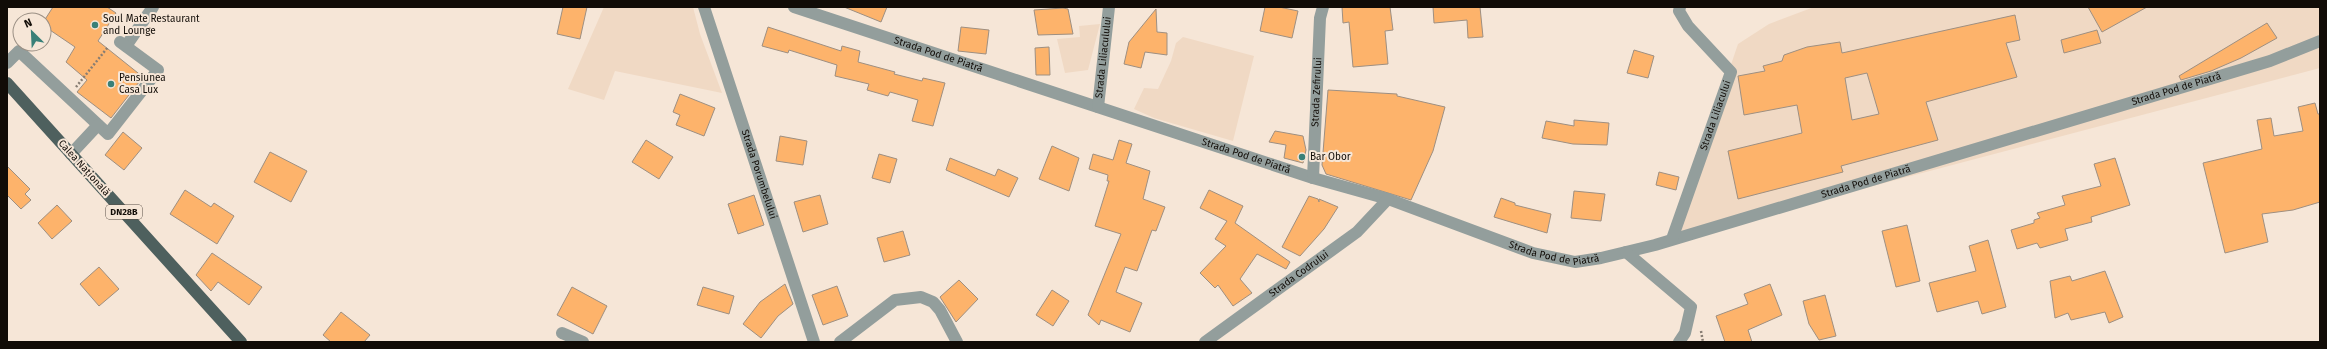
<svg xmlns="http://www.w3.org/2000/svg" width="2327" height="349" viewBox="0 0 2327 349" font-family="'Fira Sans',sans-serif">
<rect width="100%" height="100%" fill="#f6e6d7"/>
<!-- built -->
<path fill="#f0d9c4" d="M604,7H693L700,34L722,93L615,71L604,100L568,89Z
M1814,7H2320V68L1672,239L1738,44L1769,24Z
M1100,24L1088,70L1065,73L1057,39L1080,37L1079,26Z
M1183,37L1254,56L1233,141L1154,118L1134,109L1144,88L1158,89L1171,61L1176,43Z"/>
<!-- building -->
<path fill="#fdb36b" stroke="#9e8f81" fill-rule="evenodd" d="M53,7H107L116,13L98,41L143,77L111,118L77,92L87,80L66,62L75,47L44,26V21Z
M563,7H587L580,39L557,34Z
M844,7H887L881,22Z
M1265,7H1279L1298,11L1292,38L1260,31Z
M1342,7H1390L1393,30L1385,31L1388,64L1353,67L1349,22L1343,23Z
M1433,7H1480L1483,37L1468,38L1467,20L1434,23Z
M2088,7H2147L2102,32Z
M1063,8L1068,9L1073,34L1038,35L1034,10Z
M1156,9L1157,32L1167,33V55L1145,52L1141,68L1124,64L1129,42Z
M2015,15L2020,40L2006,43L2017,77L1926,102L1938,140L1841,166L1843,172L1738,199L1728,151L1802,133L1797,105L1744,115L1738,76L1765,71L1763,66L1782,61L1784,55L1807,47L1840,42L1842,53ZM1867,73L1879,114L1852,120L1845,78Z
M2267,23L2277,38L2241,58L2211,71L2181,80L2179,76Z
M768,27L841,51L842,46L860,51L858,62L895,72L894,74L922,81L923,78L945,83L933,126L912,121L918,100L890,92L888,96L867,90L869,84L835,76L837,65L789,50L788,53L762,46Z
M961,27L989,30L986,54L958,51Z
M2097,30L2101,43L2064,53L2061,40Z
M1049,47L1050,75H1036L1035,48Z
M1634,50L1654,56L1648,78L1627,73Z
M1328,90L1397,94V96L1445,107L1433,151L1411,200L1326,174L1322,165Z
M680,94L715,108L704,136L676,125L680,115L673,112Z
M2315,103L2318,114H2320V202L2293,210L2262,214L2268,242L2225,253L2203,163L2262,149L2257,120L2271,118L2274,136L2303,131L2298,107Z
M1574,120L1609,123L1607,145L1573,144L1542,138L1546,121L1574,126Z
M1275,131L1303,136L1306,150L1303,163L1284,158L1286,145L1269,142Z
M123,132L142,148L124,170L105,155Z
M780,136L807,141L803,165L776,161Z
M646,140L673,157L659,179L632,162Z
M1119,140L1132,144L1126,163L1150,171L1143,199L1165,207L1156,231L1152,230L1137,271L1125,267L1116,292L1142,303L1130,332L1101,320L1099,325L1088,315L1121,234L1095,226L1109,181H1107L1108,175L1089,169L1093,154L1113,160Z
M1052,146L1079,158L1069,191L1039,179Z
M270,152L307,171L291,202L254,182Z
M879,154L897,159L890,183L872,178Z
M950,158L995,176L998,169L1018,178L1009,197L946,170Z
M2115,158L2130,205L2091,217L2092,222L2065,229L2068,240L2040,248L2037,243L2017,249L2011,230L2034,223V220L2040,218L2037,213L2065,205L2062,196L2101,186L2094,164Z
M7,166L30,189L25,194L31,200L21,209L7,195Z
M1659,172L1679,177L1676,190L1656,185Z
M185,190L211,207L214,203L234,216L217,244L170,214Z
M1209,190L1243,206L1235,223L1290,262L1286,269L1257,254L1240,279L1252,293L1233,306L1218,285L1215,288L1200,273L1226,246L1215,239L1227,221L1200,208Z
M1574,191L1605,194L1601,221L1571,218Z
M754,195L764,225L738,234L728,204Z
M820,195L828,224L803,232L794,202Z
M1309,196L1318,199L1319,202V199L1338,207L1324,229L1300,256L1282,247Z
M1501,198L1515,203V205L1551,214L1547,233L1494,217Z
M57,205L72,221L52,239L38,223Z
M1907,225L1920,281L1896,287L1882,231Z
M903,231L910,255L884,262L877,238Z
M1988,240L2006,307L1982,314L1978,301L1937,312L1929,283L1976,271L1969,246Z
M212,253L262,287L249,305L218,282L211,291L196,275Z
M99,267L119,289L99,306L80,284Z
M2105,271L2123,317L2109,323L2105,312L2071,320L2068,313L2055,318L2050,281L2070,276L2072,281Z
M959,280L978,299L956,322L940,297Z
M785,284L793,304L778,316L761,338L743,324L760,302Z
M1770,284L1782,315L1748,330L1752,342H1725L1716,316L1748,304L1744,294Z
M837,286L848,316L823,325L812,295Z
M572,287L607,306L593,334L557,315Z
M703,287L734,296L729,314L697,305Z
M1052,290L1069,301L1053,326L1036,315Z
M1825,295L1836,336L1819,340L1809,324L1803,301Z
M341,312L370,335L364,342H331L323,335Z"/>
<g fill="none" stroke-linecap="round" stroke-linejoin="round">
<!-- path -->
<path stroke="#877d73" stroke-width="2.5" stroke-dasharray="2 2" stroke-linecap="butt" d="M76,87L108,47
M1701,331L1703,342"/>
<!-- minor -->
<g stroke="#939e9c" stroke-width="12">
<path id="s1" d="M704,7L814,342"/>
<path id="s2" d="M794,7L1313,178L1388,199L1533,253L1575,262L1601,258L1655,245L2270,61L2320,41"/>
<path d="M126,46L153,7"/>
<path d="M7,63L19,51L108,134L158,70L120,42"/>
<path id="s3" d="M1098,107L1109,7"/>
<path d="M71,154L98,125"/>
<path id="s4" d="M1313,178L1320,18L1323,7"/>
<path id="s5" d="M1672,239L1731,72L1688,26L1679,11L1680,7"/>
<path d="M1626,252L1691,307L1685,333L1679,342"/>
<path d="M562,333L583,342"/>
<path d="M840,342L895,300L921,297L933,302L940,310L957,342"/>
<path id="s6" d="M1205,342L1357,232L1388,199"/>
</g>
<!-- major -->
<path stroke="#4e605e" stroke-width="12" d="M7,83L241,342"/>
</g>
<!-- markers -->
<g fill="#398078" stroke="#f6e6d7" stroke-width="1.5">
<circle cx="95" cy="25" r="4"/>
<circle cx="111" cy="84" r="4"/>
<circle cx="1302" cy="157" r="4"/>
</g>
<g text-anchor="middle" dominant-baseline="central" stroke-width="4" stroke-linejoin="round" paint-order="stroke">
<!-- shield labels -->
<rect fill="#f6e6d7" stroke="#564d45" stroke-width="1" x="106" y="205" width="36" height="14" rx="3"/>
<g font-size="9" font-weight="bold" fill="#110c07">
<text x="124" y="212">DN28B</text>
</g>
<!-- poi labels -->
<g font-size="10" fill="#110c07" stroke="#f6e6d7" text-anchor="start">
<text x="103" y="19">Soul Mate Restaurant<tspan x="103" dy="12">and Lounge</tspan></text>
<text x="119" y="78">Pensiunea<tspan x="119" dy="12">Casa Lux</tspan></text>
<text x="1310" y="157">Bar Obor</text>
</g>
<!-- street labels -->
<g font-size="10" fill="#110c07" stroke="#f6e6d7">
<text stroke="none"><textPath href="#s2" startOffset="152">Strada Pod de Piatră</textPath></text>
<text stroke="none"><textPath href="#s3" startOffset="50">Strada Liliaculului</textPath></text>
<text stroke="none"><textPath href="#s2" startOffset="1448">Strada Pod de Piatră</textPath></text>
<text stroke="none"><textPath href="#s4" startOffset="86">Strada Zefirului</textPath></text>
<text stroke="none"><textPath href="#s5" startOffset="131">Strada Liliacului</textPath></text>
<text stroke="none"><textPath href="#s2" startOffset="476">Strada Pod de Piatră</textPath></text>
<text transform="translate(84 168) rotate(48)">Calea Națională</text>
<text stroke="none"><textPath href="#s1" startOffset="176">Strada Porumbelului</textPath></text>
<text stroke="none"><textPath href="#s2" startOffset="1124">Strada Pod de Piatră</textPath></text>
<text stroke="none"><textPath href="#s2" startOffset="800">Strada Pod de Piatră</textPath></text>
<text stroke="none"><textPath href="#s6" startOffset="116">Strada Codrului</textPath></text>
</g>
</g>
<!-- border -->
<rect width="2327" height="349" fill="none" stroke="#110c07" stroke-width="16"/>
<!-- north arrow -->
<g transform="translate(32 32) rotate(336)"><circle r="19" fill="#f6e6d7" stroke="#9a8f84"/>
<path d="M0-3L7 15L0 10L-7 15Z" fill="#398078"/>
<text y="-6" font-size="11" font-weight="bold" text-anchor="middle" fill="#110c07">N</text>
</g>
</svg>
